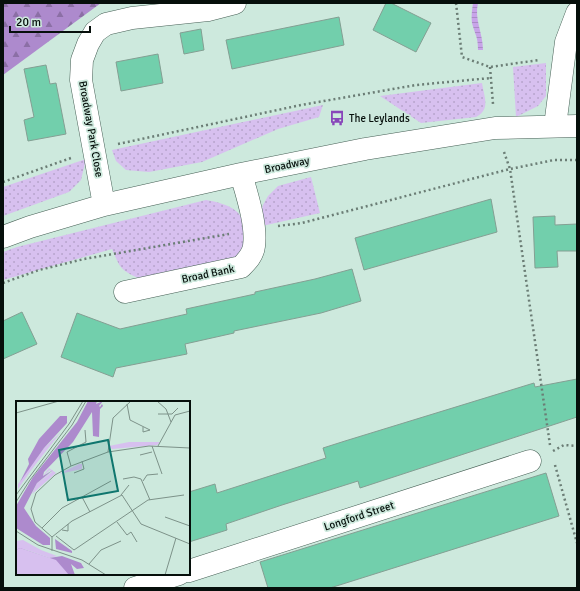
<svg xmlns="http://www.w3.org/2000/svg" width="580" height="591" viewBox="0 0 580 591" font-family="Signika,sans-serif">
<defs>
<pattern id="grass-dots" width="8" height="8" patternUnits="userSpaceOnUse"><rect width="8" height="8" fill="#d7c0ef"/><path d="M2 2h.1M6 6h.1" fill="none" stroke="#b7a4cc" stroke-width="1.8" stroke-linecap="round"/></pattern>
<pattern id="forest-firs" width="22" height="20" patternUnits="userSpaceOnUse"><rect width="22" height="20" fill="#ad8acd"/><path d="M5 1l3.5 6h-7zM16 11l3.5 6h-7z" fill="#8b6fa5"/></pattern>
<pattern id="water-rules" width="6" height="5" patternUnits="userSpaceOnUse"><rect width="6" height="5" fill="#c8a4e9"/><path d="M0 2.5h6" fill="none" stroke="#aa8cc6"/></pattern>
</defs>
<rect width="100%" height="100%" fill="#cde9dd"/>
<!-- grass -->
<path fill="url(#grass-dots)" d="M546,63V96L538,106L516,117L513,67Z
M482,83C484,97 491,109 476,117L421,123L380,96Z
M323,105L319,117L278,129L202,162L149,172L126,170L116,161L112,150Z
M86,159L81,180L69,192L3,216V187Z
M311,177L320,213L262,226L260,216L263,205L268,196L278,186Z
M206,200C217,202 227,204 236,211C246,218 247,244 241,254C239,258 233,261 229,264L138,278C119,269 120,267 112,249L3,280V252L17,247Z"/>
<!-- forest -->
<path fill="url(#forest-firs)" d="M3,3H101L3,75Z"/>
<!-- water -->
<path fill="url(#water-rules)" d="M473,3H478C474,19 483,33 483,50H478C478,36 475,35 472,23C471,17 472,10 473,3Z"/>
<!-- building -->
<path fill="#72cfac" stroke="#849f93" d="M386,3H391L431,23L416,52L373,30Z
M339,17L344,45L232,69L226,40Z
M201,29L204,50L184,54L180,33Z
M158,54L163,83L121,91L116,62Z
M46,65L50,84L56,83L66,134L28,141L24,120L34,117L24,69Z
M491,199L497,232L364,270L355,238Z
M555,216V225L577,224V251H557L558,267L535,268L533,217Z
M352,269L361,301L321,313L234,331V333L185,344L187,354L116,368L113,377L61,357L77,313L120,329L187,314L186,309L255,294V292L315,279Z
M22,312L37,344L3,359V321Z
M577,379V417L360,488L358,481L282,505L226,524L227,530L189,542V492L215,484L217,493L326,458L323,448L345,441L534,383L535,387Z
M546,473L559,516L330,588H268L260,562Z"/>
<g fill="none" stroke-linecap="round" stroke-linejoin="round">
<!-- minor casing -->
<g stroke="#476056" stroke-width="23">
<path id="minor" d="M555,126L566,42L577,13
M104,205L81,80L82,60L88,44L95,32L106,24L132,18L208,10L235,3
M3,237L30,227L104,205L241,174L365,149L495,128L577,126
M125,292L241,267C247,261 253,255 254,246C257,225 247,195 241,174
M189,571L530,461
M135,588L179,574"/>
</g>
<!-- path -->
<path stroke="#6b7d75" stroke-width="2.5" stroke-dasharray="2 3" stroke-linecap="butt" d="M456,3L462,57L490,67L539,60
M490,67L493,104
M118,144L301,105L416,85L491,78
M504,152L510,169L550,445
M3,182L71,158
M278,226L302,223L510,169L554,160H577
M3,283L39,270L84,259L229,234
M553,451L564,445L577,446
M555,465L577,543"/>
<!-- minor -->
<use href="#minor" stroke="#fff" stroke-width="22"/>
</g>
<!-- icons -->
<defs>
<g id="bus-bare" transform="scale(1.2)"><path d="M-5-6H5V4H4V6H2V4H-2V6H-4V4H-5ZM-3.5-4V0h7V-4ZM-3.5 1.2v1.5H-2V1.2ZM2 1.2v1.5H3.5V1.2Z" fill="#8845ba" stroke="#cde9dd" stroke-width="2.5" paint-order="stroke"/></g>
</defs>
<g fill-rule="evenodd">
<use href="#bus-bare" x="337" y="118"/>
</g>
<g text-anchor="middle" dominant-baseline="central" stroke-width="3.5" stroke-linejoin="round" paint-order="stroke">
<!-- poi labels -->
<g font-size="11" fill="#060f0b" stroke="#cde9dd" text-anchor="start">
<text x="349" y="118">The Leylands</text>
</g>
<!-- street labels -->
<g font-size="11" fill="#060f0b" stroke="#cde9dd">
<text transform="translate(91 129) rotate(80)">Broadway Park Close</text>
<text transform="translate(287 165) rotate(-12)">Broadway</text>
<text transform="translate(208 274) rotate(-12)">Broad Bank</text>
<text transform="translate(359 516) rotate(-18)">Longford Street</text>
</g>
</g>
<!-- overview -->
<g transform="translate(16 401)">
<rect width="174" height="174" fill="#cde9dd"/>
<path d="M45,31L16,68L2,88V83L28,47ZM113,41H144L141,44L96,48L93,45ZM63,63H66V68L43,73ZM33,67L40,72L16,93L21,82L36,71L34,69L27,75ZM7,139L25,149L41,155L34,157L8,148L0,149V140Z" fill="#d7c0ef"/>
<path d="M72,0H81L80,3L87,0L83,5L84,6L86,3L87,5L84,8L83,36L77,35L76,11L57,41L28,71L27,75L37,69L21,82L8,107L20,125L34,137V144H27L0,127V105L17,76L61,21ZM44,15H51V22L28,47L4,81L13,63L12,58L23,38ZM39,138L56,150V152L40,148ZM4,147L33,157L46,155L65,162L68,167L61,168L55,163L59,174H0V149Z" fill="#ad8acd"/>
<path d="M4,147L40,159L53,174H0V149Z" fill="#d7c0ef"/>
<path fill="none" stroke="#7d9289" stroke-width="1" d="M141,0L150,8L155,21M111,3L114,19L134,29L127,31V26M0,12L43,0M142,13H156L162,7M136,45L146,73M142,45L159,14L174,10M92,51L97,17L115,0M124,54L136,51M55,65L51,51L70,41L69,29M58,72L68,68L66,60M107,78L118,76L125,78L134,99M127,80L131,74L142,73M0,94L53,23L67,0M105,94L113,84M66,96L74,111M0,101L14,79L56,24L70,0M149,116L174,125M101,121L111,134L115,131L121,141M26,127L46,107L95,80M46,129L52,130V123M0,130L22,144L66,159L90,174M40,135L58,149L132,99L168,94M36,136L56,120L106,94L125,123L174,143M36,150V136L19,121L15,108L20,92L39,74L55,65L92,51L133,45L174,47M73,163L85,149L105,140M149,174L160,137"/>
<path fill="#0f766e" fill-opacity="0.15" stroke="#0f766e" stroke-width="2" d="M92,39L102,90L52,99L43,49Z"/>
<rect width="174" height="174" fill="none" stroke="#060f0b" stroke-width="2"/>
</g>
<!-- border -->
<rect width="580" height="591" fill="none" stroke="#060f0b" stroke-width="8"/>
<!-- scale -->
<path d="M10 26v6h80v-6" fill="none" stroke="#060f0b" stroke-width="2"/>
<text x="16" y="26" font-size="12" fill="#060f0b" stroke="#cde9dd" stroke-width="3" paint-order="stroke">20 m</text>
</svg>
